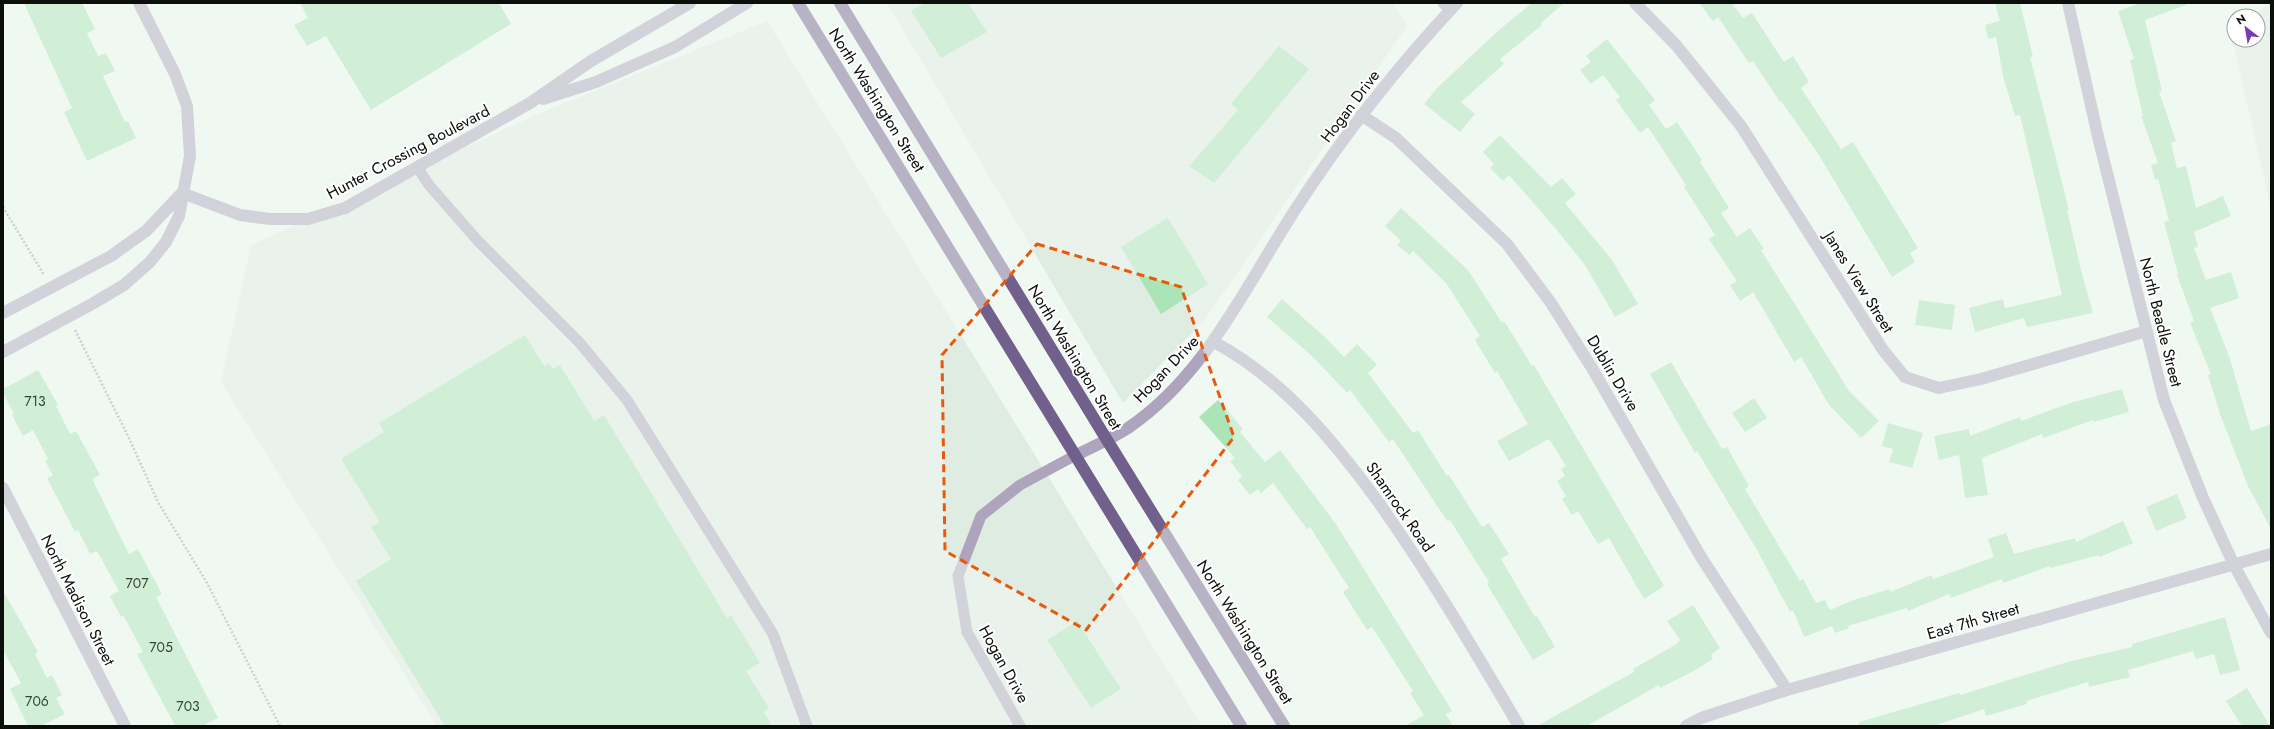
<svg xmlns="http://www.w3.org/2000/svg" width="2274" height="729" viewBox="0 0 2274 729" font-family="Jost,sans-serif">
<rect width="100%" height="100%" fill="#f0f8f2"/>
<!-- built -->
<path fill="#dfece2" d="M887,3H1393L1407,26L1204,321L1123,403Z
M2271,3V209L2230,29L2234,27V40H2258V16H2251Z
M767,21L1202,726H437L221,382L251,245L545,111Z"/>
<!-- building -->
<path fill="#abe4b7" d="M24,3H82L95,29L87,33L98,56L106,53L115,71L103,76L125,122L128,121L136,138L87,161L64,112L72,108Z
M300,3H499L511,24L371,110L326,36L307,46L294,25L308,18Z
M925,3H968L987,32L941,58L911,11Z
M1532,3H1564L1541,23L1542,25L1500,59L1504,64L1461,102L1475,114L1460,132L1424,104L1437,88L1500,29Z
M1699,3H1736L1733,5L1743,18L1752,13L1784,62L1793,56L1809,82L1801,88L1841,149L1853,142L1918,248L1910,253L1915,262L1892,277L1817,152L1781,101L1780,102L1753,61L1749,63L1718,17L1713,21Z
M1995,3H2020L2033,57H2030L2069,210H2067L2083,278L2093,313L2027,327L2024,318L1975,332L1969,308L2003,299L2005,308L2062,295L2020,115L2015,116L2003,76L1996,37L1988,39L1985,25L2000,21Z
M2141,3H2185L2186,5L2145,20L2162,91L2159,92L2176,141L2171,143L2177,168L2186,166L2196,208L2223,196L2231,216L2194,232L2198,247L2194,248L2206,280L2231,272L2239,298L2210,308L2229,356L2251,431L2271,424V529L2248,486L2220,414L2208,375L2211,374L2190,323L2194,321L2177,275L2178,274L2164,222L2169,221L2158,179L2155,180L2151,165L2158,163L2141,116H2143L2130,60L2134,59L2118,11Z
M1607,39L1655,100L1649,105L1666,129L1677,122L1702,160L1700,162L1729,208L1721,213L1737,237L1750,228L1764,249L1761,250L1849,391L1879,421L1861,438L1829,405L1801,357L1794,362L1753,292L1740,301L1730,285L1737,281L1709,239L1715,235L1684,187L1686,185L1648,127L1640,133L1616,100L1620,97L1603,75L1591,84L1580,70L1591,62L1586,56Z
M1279,46L1309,69L1214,183L1189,166L1238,110L1231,104Z
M1500,135L1551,187L1562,178L1576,194L1565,203L1612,260L1638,304L1615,317L1585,265L1556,229L1509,175L1503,181L1490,168L1494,164L1483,152Z
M1401,208L1468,270L1502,323L1504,321L1532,366L1534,365L1664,586L1644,599L1609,538L1598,544L1578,511L1572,515L1562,499L1566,496L1557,481L1565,476L1561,469L1566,466L1549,439L1509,461L1497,441L1528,424L1497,371L1495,373L1475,340L1480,336L1446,283L1413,251L1409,255L1397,245L1401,241L1385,226Z
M1168,218L1208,284L1161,314L1121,247Z
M1282,299L1327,339L1344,357L1357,344L1377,365L1368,373L1413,433L1418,430L1447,476L1449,475L1482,527L1489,523L1509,554L1501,559L1535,617L1537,616L1555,647L1533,660L1487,584L1489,582L1450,520L1447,521L1393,439L1389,442L1350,390L1347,393L1314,358L1267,317Z
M1919,300L1955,305L1952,330L1915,325Z
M525,335L544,366L549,363L553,369L560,365L594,421L604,415L727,618L731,615L760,663L746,671L769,708L764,712L772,726H445L356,581L391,559L371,527L380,522L341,459L384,432L379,423Z
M1671,362L1722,449L1727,447L1749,486L1745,489L1800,581L1803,579L1816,603L1825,600L1830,610L1854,600L1890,589V592L1932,575L1933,579L1994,557L1988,539L2006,533L2014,554L2075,538L2076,542L2123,521L2133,543L2100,557L2099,555L2051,568L2050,566L2003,583L2002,579L1951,598L1949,594L1908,611L1907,608L1848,626L1849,628L1835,633L1832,626L1804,637L1793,610L1790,612L1757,550L1697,451L1695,453L1650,374Z
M38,370L58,405L56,406L70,434L76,431L100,475L92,479L129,554L138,549L162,594L156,597L218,718L202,726H175L137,654L143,652L123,615L121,617L110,596L119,591L97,551L90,554L78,530L75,532L47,478L53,475L45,461L48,459L33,430L23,436L12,415L14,414L3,393V389Z
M2122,389L2129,412L2094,422L2093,420L2043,438L2042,434L1982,458L1988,495L1965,498L1959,455L1939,460L1934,436L1969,429L1970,436L2020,417L2021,421L2070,403Z
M1754,398L1767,418L1745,432L1732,413Z
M1218,400L1243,429L1240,432L1265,462L1280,450L1336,524L1452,711L1446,714L1453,726H1405L1424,715L1410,693L1413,691L1372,627L1367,630L1343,592L1349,588L1310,527L1307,529L1273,483L1261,493L1258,489L1250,495L1238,480L1242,477L1230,461L1235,458L1199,417Z
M1888,423L1923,433L1912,468L1889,462L1893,449L1882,446Z
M2177,494L2187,518L2156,531L2146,507Z
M3,591L38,652L35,654L47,678L52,675L62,695L56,698L65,714L41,726H28L10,689L21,683L3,650Z
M1693,605L1720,648L1711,655L1713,659L1692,672L1660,688L1659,685L1587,726H1537L1634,672L1633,669L1675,645L1680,640L1667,621Z
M2225,617L2240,670L2220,675L2214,654L2196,659L2193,651L2128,670L2130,677L2089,687L2088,682L2026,701L2027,704L1986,716L1984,709L1933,726H1859V722L1959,693L1960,695L2071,661L2132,647V644Z
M1077,621L1121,689L1091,708L1047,640Z
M2247,688L2270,726H2242L2226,701Z"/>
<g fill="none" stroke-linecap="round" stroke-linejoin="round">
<!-- path -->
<path stroke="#9ea39f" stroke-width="2.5" stroke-dasharray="2 2" stroke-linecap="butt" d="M3,207L44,275
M75,330L128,436L158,502L207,583L280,726"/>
<!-- service -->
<path stroke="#aea4bd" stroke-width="11" d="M1443,3L1450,10
M417,167L429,185L478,241L579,342L627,400L773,634L807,726
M1020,726L967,632L958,576L981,516L1020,485L1074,456"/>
<!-- minor -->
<path stroke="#aea4bd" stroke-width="12" d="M1635,3L1676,45L1741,126L1883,350L1905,377L1939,388L1981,379L2147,331
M2068,3L2099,141L2164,400L2203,498L2234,565L2271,633
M543,99L596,82L675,47L747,3
M1361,115L1396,138L1507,244L1551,303L1592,368L1701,557L1787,690
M182,193L240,215L270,219H308L345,208L530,103L591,61L690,3
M3,313L111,256L146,231L182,193
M1214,342C1283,379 1334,441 1379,503C1430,575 1474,650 1519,726
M3,352L92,304L124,285L150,262L166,242L179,216L190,156L187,106L175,74L139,3
M1074,456C1092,447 1111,439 1128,428C1206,375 1245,287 1295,210C1343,136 1397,67 1457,3
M3,488L125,726
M1686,726L1701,718L1787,690L2271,554"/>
<!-- primary -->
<path stroke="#72608c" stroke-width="12" d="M798,3L1241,726
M840,3L1107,440L1284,726"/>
</g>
<!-- marked area -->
<path d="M0 0H2274V729H0ZM1037,244L1181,287L1234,437L1086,630L945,551L942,355Z" fill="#f0f8f2" fill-opacity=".55" fill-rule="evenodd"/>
<path fill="none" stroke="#e8590c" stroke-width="3" stroke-dasharray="8 5" stroke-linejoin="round" d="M1037,244L1181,287L1234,437L1086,630L945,551L942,355Z"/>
<g text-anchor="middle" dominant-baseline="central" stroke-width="4" stroke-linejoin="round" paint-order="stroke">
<!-- number labels -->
<g font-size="14" fill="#344437">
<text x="35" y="401">713</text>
<text x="137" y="583">707</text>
<text x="161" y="647">705</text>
<text x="37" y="701">706</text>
<text x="188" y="706">703</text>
</g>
<!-- street labels -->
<g font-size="16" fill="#0c0e0c" stroke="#fff">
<text transform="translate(877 100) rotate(58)">North Washington Street</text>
<text transform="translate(1350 106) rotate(-53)">Hogan Drive</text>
<text transform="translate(408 152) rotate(-28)">Hunter Crossing Boulevard</text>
<text transform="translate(1859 282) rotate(58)">Janes View Street</text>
<text transform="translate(2161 322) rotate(76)">North Beadle Street</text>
<text transform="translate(1075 357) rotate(59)">North Washington Street</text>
<text transform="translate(1166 369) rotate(-46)">Hogan Drive</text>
<text transform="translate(1613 373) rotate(59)">Dublin Drive</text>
<text transform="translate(1400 507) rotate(55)">Shamrock Road</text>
<text transform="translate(78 600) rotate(63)">North Madison Street</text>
<text transform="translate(1973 621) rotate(-16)">East 7th Street</text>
<text transform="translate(1245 632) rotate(58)">North Washington Street</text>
<text transform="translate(1004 664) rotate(61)">Hogan Drive</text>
</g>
</g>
<!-- border -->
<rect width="2274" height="729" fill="none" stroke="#0c0e0c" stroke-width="8"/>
<!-- north arrow -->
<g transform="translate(2246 28) rotate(329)"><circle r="19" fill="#ffffff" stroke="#9e9f9e"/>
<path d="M0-3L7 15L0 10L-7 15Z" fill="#773cb2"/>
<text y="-6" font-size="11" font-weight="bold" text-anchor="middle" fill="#0c0e0c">N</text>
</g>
</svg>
